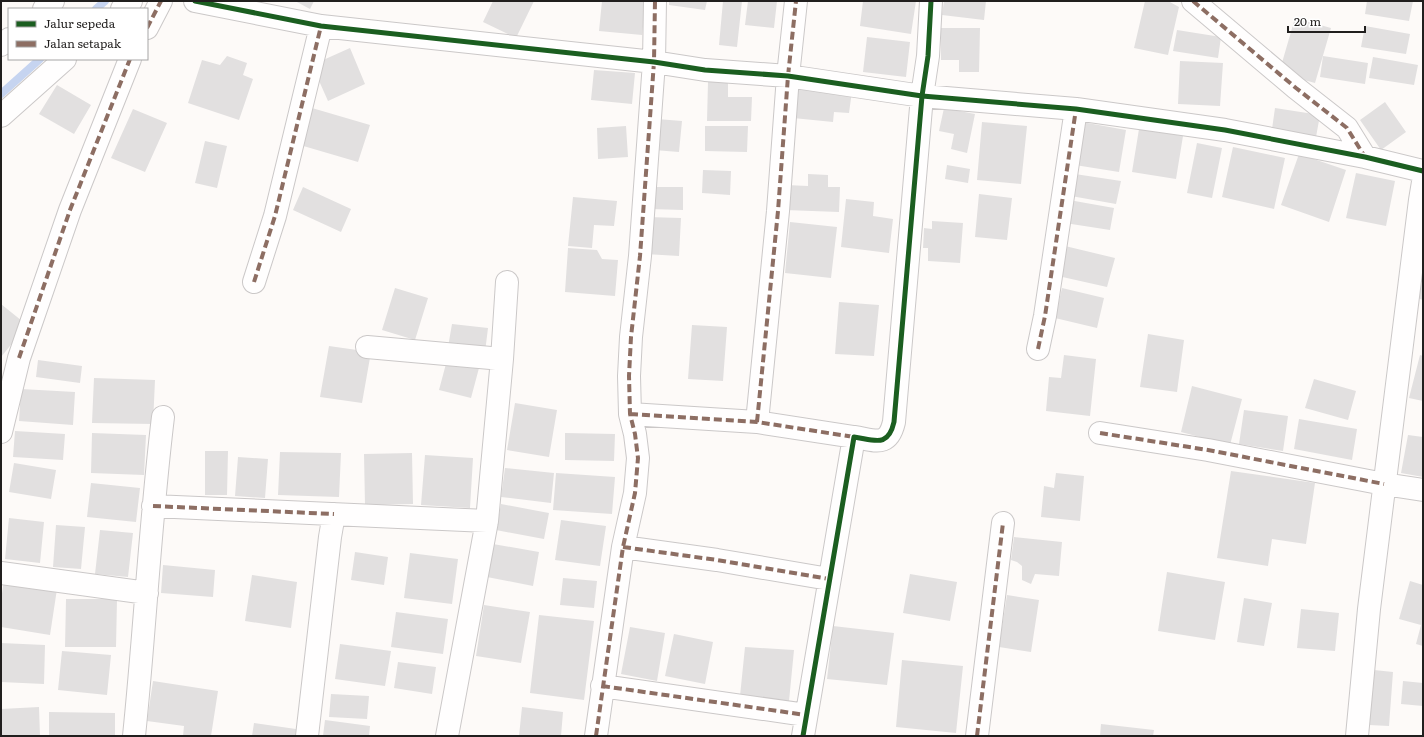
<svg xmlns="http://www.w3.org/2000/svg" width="1424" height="737" viewBox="0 0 1424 737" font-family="Literata,serif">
<rect width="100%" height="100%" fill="#fdfaf8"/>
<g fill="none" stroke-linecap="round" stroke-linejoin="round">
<!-- stream -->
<path stroke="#c6d4f0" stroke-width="8" d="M96,9L105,1
M1,94L40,59"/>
</g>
<!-- building -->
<path fill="#e2e0e0" d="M295,1H314L310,9Z
M493,1H534L516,38L483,22Z
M602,1H646L642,35L599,31Z
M669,1H707L705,10L669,5Z
M723,1H742L737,47L719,45Z
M748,1H777L774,28L745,25Z
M863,1H916L911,34L860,26Z
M944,1H986L984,20L942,15Z
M1145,1H1168L1179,7L1168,55L1134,48Z
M1367,1H1413L1409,21L1365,14Z
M1295,18L1331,28L1315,83L1279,73Z
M1365,26L1410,34L1406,54L1361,47Z
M941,28H980L979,72H959V60H941Z
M1177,30L1221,37L1218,58L1173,51Z
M867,37L910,42L906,77L863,72Z
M350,48L365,84L328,101L312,65Z
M227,56L247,63L243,75L253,79L239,120L188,103L202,60L220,65Z
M1323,56L1368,63L1365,84L1320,77Z
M1373,57L1418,65L1414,85L1369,78Z
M1180,61L1223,63L1220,106L1178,104Z
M594,70L635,73L632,104L591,100Z
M708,82H728V97H752L751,121H707Z
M57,85L91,105L74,134L39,114Z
M797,85L852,91L849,113L834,112L833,122L793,118Z
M1385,102L1406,132L1381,150L1360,120Z
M312,108L370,125L358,162L300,145Z
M944,108L975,114L967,153L951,149L954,134L939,131Z
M1275,108L1320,115L1316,137L1272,129Z
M133,109L167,123L145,172L111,158Z
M657,119L682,121L679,152L654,150Z
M982,122L1027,126L1021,184L977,180Z
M1082,122L1126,130L1119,172L1075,165Z
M626,126L628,157L598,159L597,128Z
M705,126H748L747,152L705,151Z
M1139,129L1183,136L1176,179L1132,172Z
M205,141L227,146L217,188L195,183Z
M1197,143L1222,148L1212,198L1187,193Z
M1233,147L1285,158L1274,209L1222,197Z
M1299,154L1346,170L1329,222L1281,205Z
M947,165L970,169L968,183L945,179Z
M703,170L731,171L730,195L702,193Z
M1356,173L1395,181L1386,226L1346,218Z
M808,174L828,175V187H840L839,212L785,210L786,185L808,186Z
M1075,174L1121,181L1116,204L1071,196Z
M303,187L351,209L341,232L293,210Z
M650,187H683V210L650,209Z
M979,194L1012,198L1007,240L975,237Z
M573,197L617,201L614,226L594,225L592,248L568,246Z
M846,199L874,202L873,216L893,219L889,253L841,247Z
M1069,200L1114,208L1110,230L1065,223Z
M647,217L681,218L679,256L645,254Z
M932,221L963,223L960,263L928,261V248H923L924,228L932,229Z
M790,222L837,227L831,278L785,273Z
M1065,246L1115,258L1107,287L1058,276Z
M568,248L597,250L602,259L618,260L615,296L565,292Z
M1423,280V300L1417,298Z
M395,288L428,298L415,340L382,330Z
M1062,288L1104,298L1097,328L1055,318Z
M839,302L879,305L874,356L835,354Z
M1,304L27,325L1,357Z
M452,324L488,328L485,352L448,347Z
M692,325L727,327L723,381L688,379Z
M1148,334L1184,340L1177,392L1140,387Z
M329,346L371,352L362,403L320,397Z
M1064,355L1096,359L1090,416L1046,411L1049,377L1061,378Z
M1420,355L1423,356V401L1409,398Z
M38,360L82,366L80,383L36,377Z
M447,360L479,368L471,398L439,390Z
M94,378L155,380L153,424L92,423Z
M1314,379L1356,391L1348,420L1305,408Z
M1192,386L1242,399L1230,445L1181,432Z
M21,389L75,392L73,425L19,421Z
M515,403L557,410L549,457L507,450Z
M1244,410L1288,416L1283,451L1239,444Z
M1299,419L1357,429L1352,460L1294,449Z
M15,431L65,434L63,460L13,457Z
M92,433L146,435L144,475L91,473Z
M565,433L615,434L614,461L565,460Z
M1408,435L1423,437V477L1401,473Z
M205,451H228L227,495H205Z
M280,452L341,453L339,497L278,495Z
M412,453L413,504L365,505L364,454Z
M425,455L473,458L470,508L421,505Z
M238,457L268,459L265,498L235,496Z
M14,463L56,470L51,499L9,492Z
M505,468L554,473L551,503L501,497Z
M1231,471L1315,483L1306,544L1272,539L1268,566L1217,558Z
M556,473L615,477L612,514L553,510Z
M1056,473L1084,476L1080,521L1041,517L1044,486L1054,488Z
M91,483L140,488L136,522L87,517Z
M501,504L549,513L544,539L496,530Z
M9,518L44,522L40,563L5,559Z
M561,520L606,526L600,566L555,560Z
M56,525L85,527L81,569L53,567Z
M100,530L133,533L128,577L95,574Z
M1014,537L1062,542L1059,576L1035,574L1031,584L1022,580V566L1017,562L1011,560Z
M493,544L539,552L533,586L487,577Z
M355,552L388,557L384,585L351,580Z
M410,553L458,559L452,604L404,598Z
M163,565L215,570L213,597L161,593Z
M1167,572L1225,582L1215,640L1158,631Z
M910,574L957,582L950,621L903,613Z
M252,575L297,582L291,628L245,621Z
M563,578L597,581L594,608L560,605Z
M4,580L57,589L50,635L1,627V600Z
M1410,581L1423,585V646L1416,644L1421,625L1399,619Z
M1007,595L1039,600L1031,652L999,647Z
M1244,598L1272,603L1264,646L1237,642Z
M66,599H117L116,647H65Z
M484,605L530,612L521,663L476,656Z
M1301,609L1339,613L1335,651L1297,648Z
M396,612L448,619L443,654L391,647Z
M539,615L594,621L584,700L530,693Z
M833,626L894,633L887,685L827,679Z
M630,627L665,633L657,681L621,674Z
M674,634L713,642L705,684L665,676Z
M1,643L45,645L44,684L1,682Z
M340,644L391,651L385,686L335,679Z
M745,647L794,650L789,701L740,696Z
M62,651L111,655L107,695L58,690Z
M902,660L963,666L956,733L896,727Z
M398,662L436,667L432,694L394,688Z
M1374,670L1393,672L1389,726L1369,725Z
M153,681L218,691L211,736H183L184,726L147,721Z
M1403,681L1423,683V706L1401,704Z
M331,694L369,696L367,719L329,717Z
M39,707L40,736H1V709Z
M522,707L563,712L561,736H519Z
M49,712L115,713V736H49Z
M325,720L370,726L369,736H323Z
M254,723L296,729L295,736H252Z
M1101,724L1154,730L1153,736H1100Z"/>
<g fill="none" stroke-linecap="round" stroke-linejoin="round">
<!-- minor casing -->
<g stroke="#cbc8c8" stroke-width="24">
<path id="minor" d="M195,1L321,26L654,62L705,70L788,76L922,96L1076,109L1225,130L1365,157L1423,171
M1193,1L1296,88L1347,128L1365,157
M44,9L53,1
M122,9L131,1
M147,28L161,1
M1,45L9,39
M1,116L65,59
M254,282L275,216L321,26
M367,347L502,359
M1038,349L1045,316L1076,109
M630,414L757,422L854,437
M757,422L778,211L788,76L796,1
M1,432L19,358L70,210L130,59
M1100,433L1208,450L1384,484L1423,490
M153,506L487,521
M623,547L717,560L829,579
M1,573L147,593
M602,686L806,715
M134,736C145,630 150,523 163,417
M307,736L330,537L334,514
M447,736L487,521L502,359L507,282
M596,736L623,547L635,493L638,458L635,434L630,414L629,376L631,337L640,256L654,62L655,1
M803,736L854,437C875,440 888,448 894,422L922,96L928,56L931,1
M977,736L1003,523
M1357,736L1369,609L1420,200L1423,182"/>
</g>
<!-- minor -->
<use href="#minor" stroke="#fffefe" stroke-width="22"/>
<!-- quiet -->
<path stroke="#8d6e63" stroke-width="4" stroke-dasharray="8 4" stroke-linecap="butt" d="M1193,1L1296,88L1347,128L1365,157
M147,28L161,1
M254,282L275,216L321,26
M1038,349L1045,316L1076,109
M19,358L70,210L130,59
M630,414L757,422L854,437
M757,422L778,211L788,76L796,1
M1100,433L1208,450L1384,484
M153,506L334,514
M623,547L717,560L829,579
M602,686L806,715
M596,736L623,547L635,493L638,458L635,434L630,414L629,376L631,337L640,256L654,62L655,1
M977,736L1003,523"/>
<!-- cycleway casing -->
<g stroke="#fff" stroke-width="8">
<path id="cycleway" d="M195,1L321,26L654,62L705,70L788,76L922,96L1076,109L1225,130L1365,157L1423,171
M803,736L854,437C875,440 888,448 894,422L922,96L928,56L931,1"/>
</g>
<!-- cycleway -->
<use href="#cycleway" stroke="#1b5e20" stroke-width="5"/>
</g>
<!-- border -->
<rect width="1424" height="737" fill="none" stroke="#211f1e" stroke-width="4"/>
<!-- legend -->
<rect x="8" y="8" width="140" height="52" fill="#ffffff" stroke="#a6a5a5"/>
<rect x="16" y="21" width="20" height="6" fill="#1b5e20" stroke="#a6a5a5"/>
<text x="44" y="28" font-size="12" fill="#211f1e">Jalur sepeda</text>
<rect x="16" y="41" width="20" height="6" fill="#8d6e63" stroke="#a6a5a5"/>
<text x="44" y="48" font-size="12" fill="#211f1e">Jalan setapak</text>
<!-- scale -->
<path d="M1288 26v6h77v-6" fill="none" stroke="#211f1e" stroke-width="2"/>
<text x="1294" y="26" font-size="12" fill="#211f1e" stroke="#ffffff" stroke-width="3" paint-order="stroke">20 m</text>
</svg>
